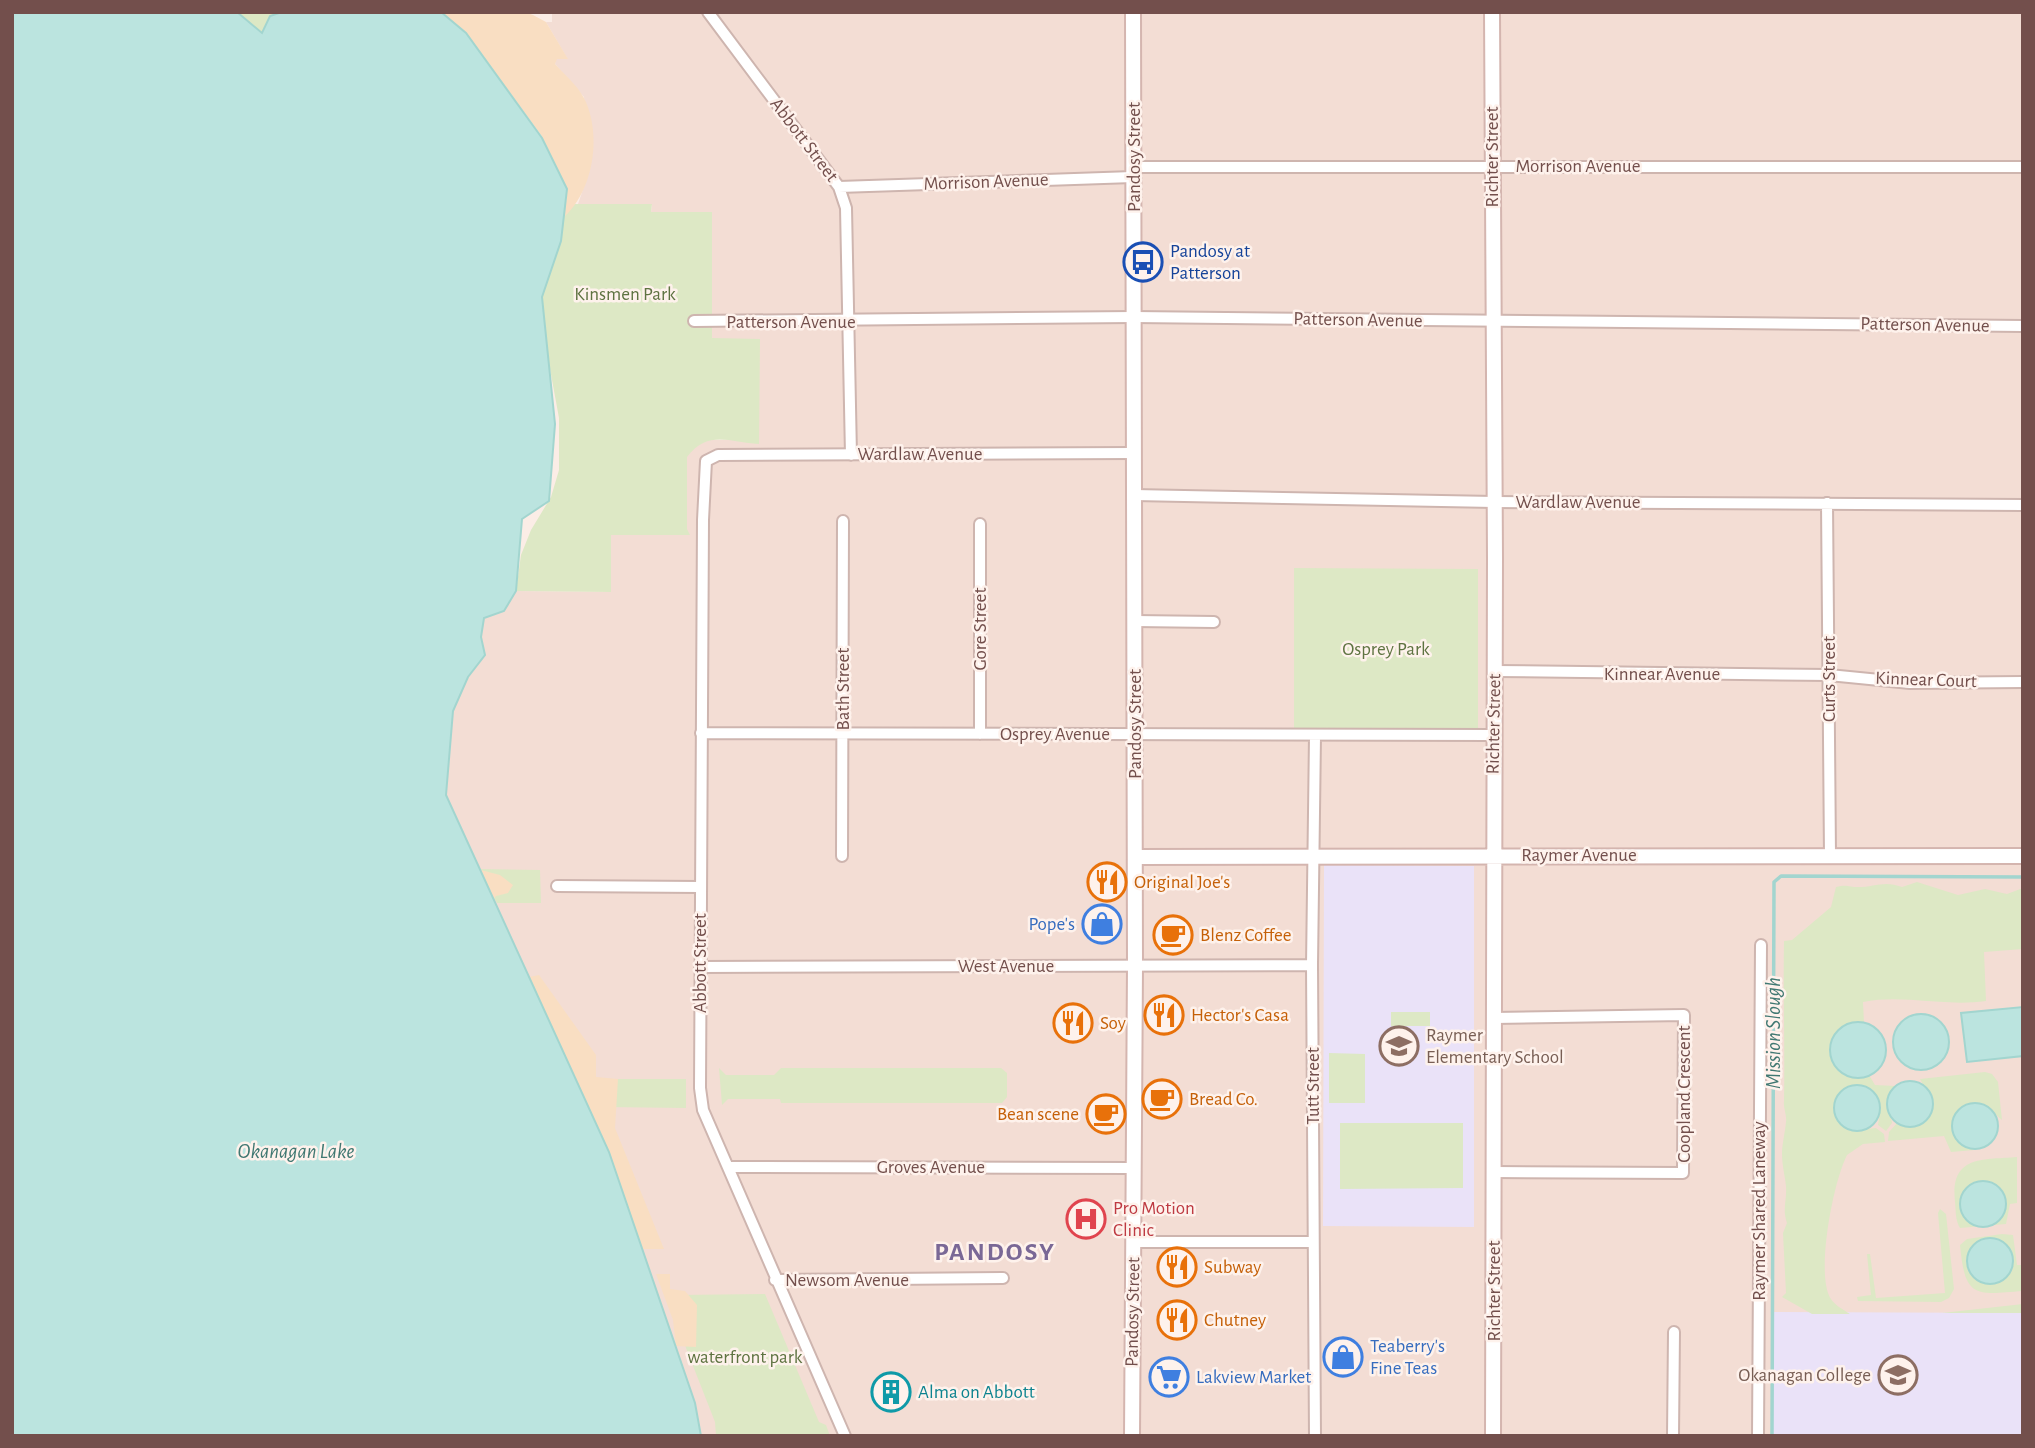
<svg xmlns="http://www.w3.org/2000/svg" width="2035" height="1448" viewBox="0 0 2035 1448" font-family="'Alegreya Sans',sans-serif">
<rect width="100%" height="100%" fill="#fbede6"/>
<!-- residential -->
<path fill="#f3ddd4" d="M552,12H2023V1436H701L695,1403L609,1152L446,795L453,711L468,677L485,655L481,637L484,617L504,611L516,591L610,592L611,534L687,440H759L651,212L652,205L578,204L590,169L584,97L555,64L556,59L567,58L546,22H552Z"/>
<!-- education -->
<path fill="#eae2f8" d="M1324,865L1474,866V1227L1323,1226Z
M1772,1312L2023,1313V1436H1773Z"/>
<!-- green -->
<path fill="#dde8c5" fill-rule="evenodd" d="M237,12H282L270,16L262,33Z
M556,204H652L651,212H712V338L760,339L759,444C730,443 709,429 687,457V529L690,535H611V592L516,591L521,555L531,530L551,497L559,470V418L536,293Z
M1294,568L1478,569V729L1294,730Z
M477,869L540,870L541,903H497Z
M1917,882L1958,895L1985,889L2007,894L2023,888V949L1984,952L1986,1001C1944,1007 1903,994 1863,1002L1864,1023L1859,1022L1861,1077L1869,1075L1875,1085L1896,1086C1886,1096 1890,1110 1892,1123L1886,1131L1878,1125L1880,1113L1836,1100L1835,1115L1867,1129L1876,1128L1884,1134L1885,1142L1863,1144L1847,1155C1833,1183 1818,1264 1828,1293C1832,1305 1843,1309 1850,1314H1812L1782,1297L1786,1293L1783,1233L1787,1223C1782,1209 1787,1201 1786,1186C1785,1176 1782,1165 1782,1154C1782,1144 1785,1133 1786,1122C1787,1115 1783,1108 1784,1101C1785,1047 1783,994 1784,941L1792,940L1831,907L1836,887C1847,884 1849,887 1858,887C1874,887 1885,880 1902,887Z
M1391,1012H1430V1026H1391Z
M1329,1053L1365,1054V1103H1329Z
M719,1068L726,1075H774L781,1068H1001L1007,1073V1097L1002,1103H781L780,1099H728L722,1105Z
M1985,1072L1992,1074L1998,1082L2002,1120L1986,1106L1954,1118C1950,1135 1959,1144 1974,1150L1951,1152L1944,1136L1888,1141L1889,1132L1897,1123L1912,1127L1925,1121L1932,1101L1920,1079Z
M605,1079H686V1108L604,1107Z
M1340,1123H1463V1188L1340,1189Z
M2017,1157V1203L2010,1204L2006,1224L1960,1228C1955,1220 1956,1211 1955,1202C1950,1155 1982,1160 2017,1157ZM1986,1181L1999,1187L1960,1203L1966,1188Z
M1940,1209L1946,1214L1954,1289L1949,1298L1941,1302L1858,1301L1857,1297L1871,1295L1867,1254H1870L1876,1298L1945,1293L1938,1213Z
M2002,1234L2013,1235L2017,1265H2023V1291C1974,1295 1965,1298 1960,1245L1967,1239ZM1972,1246L2013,1257L2010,1272L1999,1282L1971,1275L1967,1260Z
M765,1294L819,1422L826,1425L830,1436H716L715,1422L686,1348L677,1295Z
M2023,1304V1313H1942Z"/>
<!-- sand -->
<path fill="#f9dec2" d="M441,12H525L533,15L546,22L568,59H557L555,64C564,74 577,85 584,98C602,133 594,189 565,216L567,189L541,135L466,33Z
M477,869L500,875L513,885L508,893L496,896L490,903Z
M539,975L596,1055V1077L618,1079L615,1128L664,1249H642L609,1152L529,977Z
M656,1274H670V1289L685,1291L697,1305L696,1347L676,1346L673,1320Z"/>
<!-- water -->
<path fill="#bbe4df" stroke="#a2d5cf" stroke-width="2" d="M12,12H237L262,33L270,16L282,12H441L466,33L542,138L567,189L561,241L542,297L555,424L549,501L522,519L516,591L504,611L484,618L481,637L485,655L468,677L453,711L446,795L609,1152L695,1403L701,1436H12Z
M2023,1007V1056L1967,1062L1961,1013Z
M1893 1042a28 28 0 1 1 56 0a28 28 0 1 1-56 0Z
M1830 1050a28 28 0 1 1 56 0a28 28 0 1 1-56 0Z
M1887 1104a23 23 0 1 1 46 0a23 23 0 1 1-46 0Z
M1834 1108a23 23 0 1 1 46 0a23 23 0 1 1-46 0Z
M1952 1126a23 23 0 1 1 46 0a23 23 0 1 1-46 0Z
M1960 1204a23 23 0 1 1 46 0a23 23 0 1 1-46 0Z
M1967 1261a23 23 0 1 1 46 0a23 23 0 1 1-46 0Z"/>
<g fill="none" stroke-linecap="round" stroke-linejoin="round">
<!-- stream -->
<path stroke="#a2d5cf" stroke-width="3.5" d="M1772,1436L1774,882L1781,876L2023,877"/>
<!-- street casing -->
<g stroke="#ceb5af" stroke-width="14">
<path id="street" d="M708,12L839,187L846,208L851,455
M1133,167H2023
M839,187L1133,177
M694,321L1134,317L2023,326
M1134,495L1494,502L2023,505
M1827,503L1830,856
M980,524V734
M1135,621L1214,622
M1495,671L1829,675L1910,683L2023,682
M701,733L1493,735
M1315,736L1312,965L1315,1436
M842,856L843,521
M557,886L700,887
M700,967L1312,965
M728,1167L1134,1168
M1494,1172L1683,1173L1684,1015L1494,1018
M1134,1242H1313
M775,1280L1003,1278
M845,1436L703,1110L700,1088L703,520L706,461L718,455L1134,453
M1673,1436L1674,1332
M1758,1436L1761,945"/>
</g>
<!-- secondary casing -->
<g stroke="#d4b5af" stroke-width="18">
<path id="secondary" d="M1492,12L1495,558L1493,1436
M1135,857L2023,856
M1132,1436L1135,966L1133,12"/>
</g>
<!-- street -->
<use href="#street" stroke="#fff" stroke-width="10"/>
<!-- secondary -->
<use href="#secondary" stroke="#fff" stroke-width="14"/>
</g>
<!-- icons -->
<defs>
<g id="bus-ring" transform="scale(2.0125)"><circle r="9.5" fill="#fef2ec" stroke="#1a4fb4" stroke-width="1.5"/><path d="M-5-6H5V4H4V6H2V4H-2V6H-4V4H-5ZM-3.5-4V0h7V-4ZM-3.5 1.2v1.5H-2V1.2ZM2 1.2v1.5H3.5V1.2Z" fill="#1a4fb4"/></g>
<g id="restaurant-ring" transform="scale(2.0125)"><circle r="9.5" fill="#fef2ec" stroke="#e8710a" stroke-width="1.5"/><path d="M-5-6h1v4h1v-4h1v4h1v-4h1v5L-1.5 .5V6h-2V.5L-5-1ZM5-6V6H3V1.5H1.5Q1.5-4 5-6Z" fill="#e8710a"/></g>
<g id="shop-ring" transform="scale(2.0125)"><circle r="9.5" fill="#fef2ec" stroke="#3f7fe0" stroke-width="1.5"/><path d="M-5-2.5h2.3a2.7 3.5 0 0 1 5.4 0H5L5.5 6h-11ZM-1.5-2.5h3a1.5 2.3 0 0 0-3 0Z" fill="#3f7fe0"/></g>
<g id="cafe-ring" transform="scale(2.0125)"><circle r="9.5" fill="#fef2ec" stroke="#e8710a" stroke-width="1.5"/><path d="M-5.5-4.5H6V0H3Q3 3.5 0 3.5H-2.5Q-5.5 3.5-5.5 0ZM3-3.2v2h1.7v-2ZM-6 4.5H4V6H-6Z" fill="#e8710a"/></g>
<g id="school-ring" transform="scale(2.0125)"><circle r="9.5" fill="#fef2ec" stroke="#8d6e63" stroke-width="1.5"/><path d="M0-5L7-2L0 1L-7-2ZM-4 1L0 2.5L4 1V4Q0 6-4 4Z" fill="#8d6e63"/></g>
<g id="hospital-ring" transform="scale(2.0125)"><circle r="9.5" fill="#fef2ec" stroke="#e0444e" stroke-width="1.5"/><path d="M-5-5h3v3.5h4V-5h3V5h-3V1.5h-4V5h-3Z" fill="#e0444e"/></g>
<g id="university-ring" transform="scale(2.0125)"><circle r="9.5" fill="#fef2ec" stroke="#8d6e63" stroke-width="1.5"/><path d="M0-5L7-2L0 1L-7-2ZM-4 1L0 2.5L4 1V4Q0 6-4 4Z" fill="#8d6e63"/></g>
<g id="supermarket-ring" transform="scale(2.0125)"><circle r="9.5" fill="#fef2ec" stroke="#3f7fe0" stroke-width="1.5"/><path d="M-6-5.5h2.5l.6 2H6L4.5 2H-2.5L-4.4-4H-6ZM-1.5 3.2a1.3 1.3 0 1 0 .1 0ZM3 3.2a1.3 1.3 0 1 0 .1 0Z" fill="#3f7fe0"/></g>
<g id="building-ring" transform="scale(2.0125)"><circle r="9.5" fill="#fef2ec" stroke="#0f9aa8" stroke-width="1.5"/><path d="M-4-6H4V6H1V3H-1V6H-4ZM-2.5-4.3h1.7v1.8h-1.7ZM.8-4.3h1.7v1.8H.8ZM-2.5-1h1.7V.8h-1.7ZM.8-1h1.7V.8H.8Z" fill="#0f9aa8"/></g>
</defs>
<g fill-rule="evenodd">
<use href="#bus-ring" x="1143" y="262"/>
<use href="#restaurant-ring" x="1107" y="882"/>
<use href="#shop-ring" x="1102" y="924"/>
<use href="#cafe-ring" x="1173" y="935"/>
<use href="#restaurant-ring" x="1164" y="1015"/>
<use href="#restaurant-ring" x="1073" y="1023"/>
<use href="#school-ring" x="1399" y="1046"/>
<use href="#cafe-ring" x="1162" y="1099"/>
<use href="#cafe-ring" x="1106" y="1114"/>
<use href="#hospital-ring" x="1086" y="1219"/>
<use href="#restaurant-ring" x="1177" y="1267"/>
<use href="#restaurant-ring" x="1177" y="1320"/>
<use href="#shop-ring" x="1343" y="1357"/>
<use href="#university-ring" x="1898" y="1375"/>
<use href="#supermarket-ring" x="1169" y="1377"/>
<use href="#building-ring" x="891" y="1392"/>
</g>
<g text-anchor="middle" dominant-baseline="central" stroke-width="5" stroke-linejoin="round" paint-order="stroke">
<!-- street labels -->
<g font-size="19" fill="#734f4c" stroke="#fef2ec">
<text transform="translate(804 140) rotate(53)">Abbott Street</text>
<text transform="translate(1134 157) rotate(-90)">Pandosy Street</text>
<text transform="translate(1492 157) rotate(-90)">Richter Street</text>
<text x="1578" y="166">Morrison Avenue</text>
<text transform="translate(986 182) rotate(-2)">Morrison Avenue</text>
<text transform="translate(1358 320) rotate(1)">Patterson Avenue</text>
<text x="791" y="322">Patterson Avenue</text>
<text transform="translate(1925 325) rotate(1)">Patterson Avenue</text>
<text x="920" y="454">Wardlaw Avenue</text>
<text x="1578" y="502">Wardlaw Avenue</text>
<text transform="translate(980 629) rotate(-90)">Gore Street</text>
<text x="1662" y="674">Kinnear Avenue</text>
<text transform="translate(1829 679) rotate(-90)">Curts Street</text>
<text transform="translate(1926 680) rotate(2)">Kinnear Court</text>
<text transform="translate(843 689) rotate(-90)">Bath Street</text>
<text transform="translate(1135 724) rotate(-90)">Pandosy Street</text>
<text transform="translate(1494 724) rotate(-89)">Richter Street</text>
<text x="1055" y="734">Osprey Avenue</text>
<text x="1579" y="855">Raymer Avenue</text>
<text transform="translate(700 963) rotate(-90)">Abbott Street</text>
<text x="1006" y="966">West Avenue</text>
<text transform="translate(1313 1086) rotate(-90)">Tutt Street</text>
<text transform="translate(1684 1094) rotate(-90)">Coopland Crescent</text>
<text x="931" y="1167">Groves Avenue</text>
<text transform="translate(1759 1211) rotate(-90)">Raymer Shared Laneway</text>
<text x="847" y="1280">Newsom Avenue</text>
<text transform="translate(1494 1291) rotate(-90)">Richter Street</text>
<text transform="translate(1133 1312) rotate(-89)">Pandosy Street</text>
</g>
<!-- transit labels -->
<g font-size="19" fill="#164399" stroke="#fef2ec" text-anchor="start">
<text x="1170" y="251">Pandosy at<tspan x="1170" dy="22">Patterson</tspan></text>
</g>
<!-- park labels -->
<g font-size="19" fill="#5e7341" stroke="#fef2ec">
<text x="625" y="294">Kinsmen Park</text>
<text x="1386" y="649">Osprey Park</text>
<text x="745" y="1357">waterfront park</text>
</g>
<!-- food labels -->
<g font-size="19" fill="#c56008" stroke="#fef2ec" text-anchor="start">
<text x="1134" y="882">Original Joe's</text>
<text x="1200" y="935">Blenz Coffee</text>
<text x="1191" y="1015">Hector's Casa</text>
<text x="1100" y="1023">Soy</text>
<text x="1189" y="1099">Bread Co.</text>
<text x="1079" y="1114" text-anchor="end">Bean scene</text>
<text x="1204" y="1267">Subway</text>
<text x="1204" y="1320">Chutney</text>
</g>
<!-- shop labels -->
<g font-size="19" fill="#366cbe" stroke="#fef2ec" text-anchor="start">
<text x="1075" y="924" text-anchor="end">Pope's</text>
<text x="1370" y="1346">Teaberry's<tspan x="1370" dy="22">Fine Teas</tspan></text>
<text x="1196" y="1377">Lakview Market</text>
</g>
<!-- education labels -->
<g font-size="19" fill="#785e54" stroke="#fef2ec" text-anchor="start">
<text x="1426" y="1035">Raymer<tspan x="1426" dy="22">Elementary School</tspan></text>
<text x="1871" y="1375" text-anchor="end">Okanagan College</text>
</g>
<!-- health labels -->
<g font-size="19" fill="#be3a42" stroke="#fef2ec" text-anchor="start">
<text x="1113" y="1208">Pro Motion<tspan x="1113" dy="22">Clinic</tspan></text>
</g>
<!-- culture labels -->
<g font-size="19" fill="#0d838f" stroke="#fef2ec" text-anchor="start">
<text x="918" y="1392">Alma on Abbott</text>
</g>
<!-- water labels -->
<g font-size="21" font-style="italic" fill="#407872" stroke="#fef2ec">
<text transform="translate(1773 1033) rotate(-90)">Mission Slough</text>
<text x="296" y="1151">Okanagan Lake</text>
</g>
<!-- district labels -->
<g font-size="26" font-weight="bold" letter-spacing="2" fill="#7a6896" stroke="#fef2ec">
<text x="995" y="1252">PANDOSY</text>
</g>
</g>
<!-- border -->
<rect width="2035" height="1448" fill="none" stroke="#734f4c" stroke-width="28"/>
</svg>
